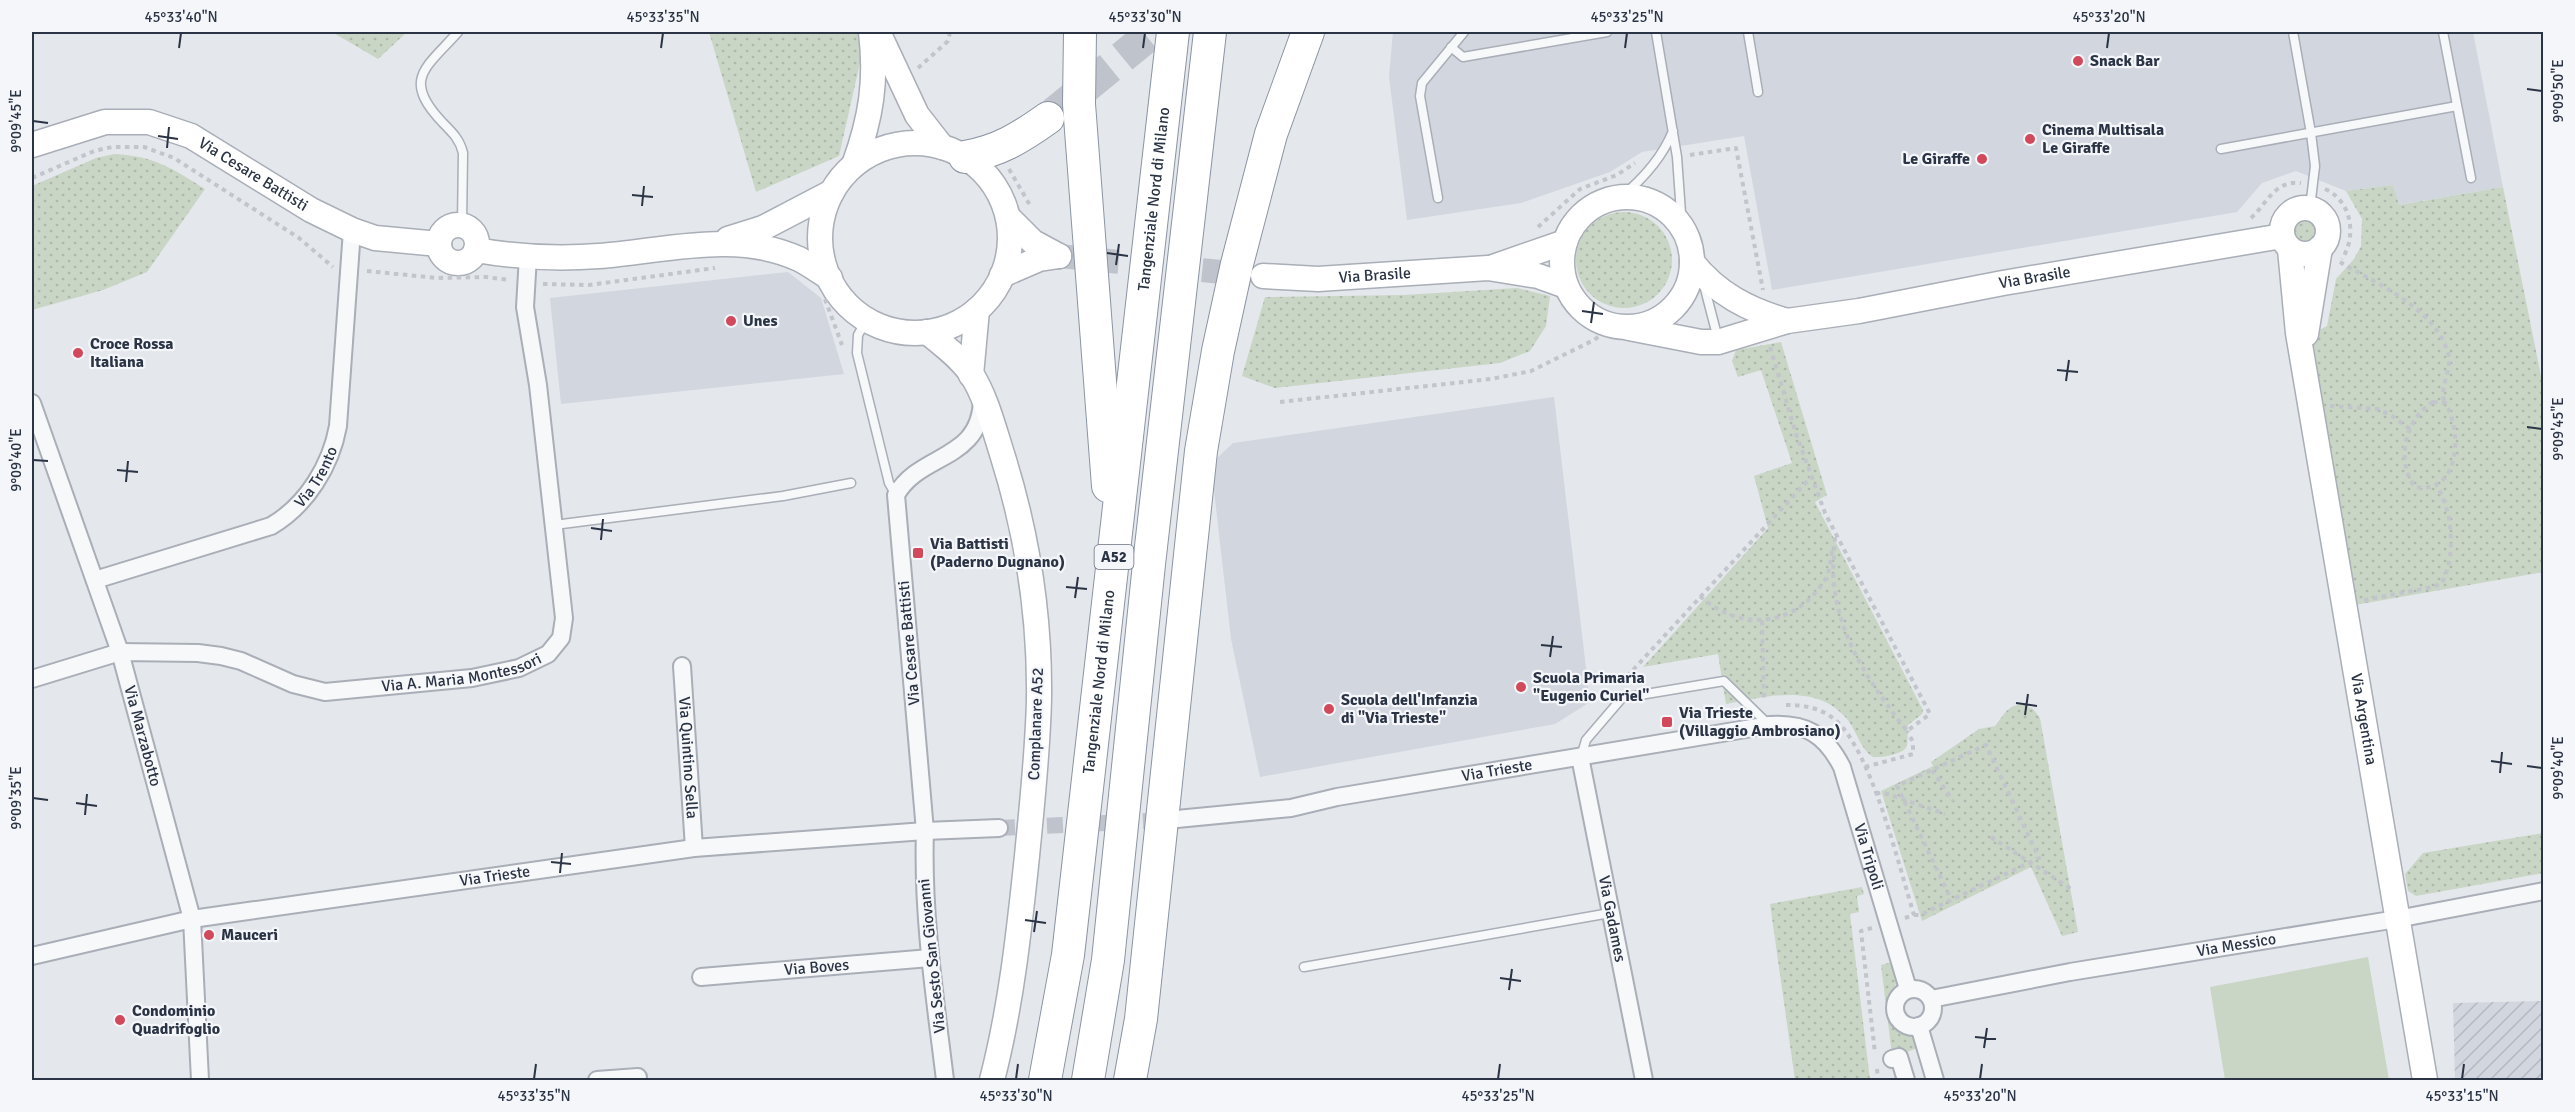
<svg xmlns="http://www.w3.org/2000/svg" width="2575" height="1112" viewBox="0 0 2575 1112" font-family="Signika,sans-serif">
<defs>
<pattern id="industrial-furrows" width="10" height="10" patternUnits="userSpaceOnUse" patternTransform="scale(1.5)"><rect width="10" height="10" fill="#d2d6de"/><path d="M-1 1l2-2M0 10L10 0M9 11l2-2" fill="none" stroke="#b4b8c0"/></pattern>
<pattern id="green-dots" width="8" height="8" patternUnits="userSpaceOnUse" patternTransform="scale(1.5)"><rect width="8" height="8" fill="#c9d6c5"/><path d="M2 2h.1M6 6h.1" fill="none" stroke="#adb8ab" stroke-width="1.8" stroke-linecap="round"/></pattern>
</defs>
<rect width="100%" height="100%" fill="#e4e7ec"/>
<!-- built -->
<path fill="#d2d6de" d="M1393,32H2473L2503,187L2398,205L2393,185L2346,191L2296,171L2262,183L2237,212L1772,290L1744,136L1642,152L1610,172L1521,203L1407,220L1389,77Z
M788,272L821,298L844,374L561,404L550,298Z
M1554,397L1590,702L1555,724L1260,777L1231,639L1211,464L1233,443Z"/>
<!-- industrial -->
<path fill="url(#industrial-furrows)" d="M2543,1001V1080H2455L2453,1003Z"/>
<!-- green -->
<path fill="url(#green-dots)" d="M332,32H407L378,59Z
M709,32H858L864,45L839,156L756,192Z
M114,154C154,156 172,168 205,189L147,272L103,290L32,310V186L96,158Z
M2393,185L2399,205L2503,187L2543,386V572L2355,605L2313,355V333L2327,326L2336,279L2354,259L2361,246L2362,219L2346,191Z
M1576 260a48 48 0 1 1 96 0a48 48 0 1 1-96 0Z
M2307,213L2319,223C2323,237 2315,249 2300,248L2286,227C2289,217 2296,213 2307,213Z
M1517,288L1550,296L1546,326L1530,351L1500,363L1275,388L1242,376L1265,297L1404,295Z
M1781,342L1827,495L1815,502L1923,710L1922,714L1908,725C1907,732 1908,739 1907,745C1906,754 1881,758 1873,757C1861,750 1856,730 1847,719C1816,682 1766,697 1726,704L1718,654L1643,667L1768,528L1754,476L1792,463L1761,370L1738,377L1732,361L1736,350Z
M2023,704L2033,709L2040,718L2078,932L2062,936L2031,867L1922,921L1881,791L1933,766L1931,762L1979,729L1995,726C2005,714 2006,706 2023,704Z
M2543,833V873L2416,896L2408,891L2405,874L2423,853Z
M1862,887L1864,894L1857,896L1859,912L1850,914L1870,1080H1795L1770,904Z
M1892,962L1897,980L1891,998L1890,1007L1894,1017L1915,1036L1918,1048L1895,1056L1903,1080H1895L1881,965Z"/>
<!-- pitch -->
<path fill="#c9d6c5" d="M2368,957L2389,1080H2225L2210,987Z"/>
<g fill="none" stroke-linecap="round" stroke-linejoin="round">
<!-- street-tunnel -->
<path stroke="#bfc3cb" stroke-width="16" stroke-dasharray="16 8" stroke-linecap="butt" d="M999,828L1167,820"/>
<!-- secondary-tunnel -->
<path stroke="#bfc3cb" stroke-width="24" stroke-dasharray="24 12" stroke-linecap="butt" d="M1059,256L1251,275"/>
<!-- highway-tunnel -->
<path stroke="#bfc3cb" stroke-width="32" stroke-dasharray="32 16" stroke-linecap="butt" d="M1048,118L1153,32"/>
<!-- lane casing -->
<g stroke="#a9aeb7" stroke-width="11">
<path id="lane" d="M458,32C426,68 401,79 443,123C453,133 460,140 463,153L462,225
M1656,32L1677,157L1682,227
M1748,32L1758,92
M2293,32L2311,133L2315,166L2310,208
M2443,32L2471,178
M1451,47L1463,57L1607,32
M2221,149L2457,106
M1621,197C1643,179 1662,158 1673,131
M1438,198L1420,96L1422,83L1464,32
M1704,285L1718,339
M867,319L858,335L857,353L889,483L896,495
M554,525L783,496L851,483
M1581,757L1586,740L1622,698L1724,681L1769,725
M1304,967L1610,913"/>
</g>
<!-- street casing -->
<g stroke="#a9aeb7" stroke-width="20">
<g id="street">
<path id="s1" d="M32,403L120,652L192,919L200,1080"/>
<path id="s2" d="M95,580L271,526C307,505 331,465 338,426L352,230"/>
<path id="s3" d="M682,666L694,848"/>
<path id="s4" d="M32,679L120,652L198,653L221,656L241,661L293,684L325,692L472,678L519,668L548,654L561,638L564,618L538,385L525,307L528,256"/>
<path id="s5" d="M1580,757L1644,1080"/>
<path id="s6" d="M1177,819L1291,808L1337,797L1770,725C1806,723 1825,734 1842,767L1908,989"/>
<path id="s7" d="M32,956L192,919L694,848L925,831L999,828"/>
<path id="s8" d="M701,977L930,958"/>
<circle cx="1914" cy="1008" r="19"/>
<path id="s9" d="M1931,999L2070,972L2397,919L2544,891"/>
<path d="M1919,1026L1935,1080"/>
<path d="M1892,1059L1899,1057L1906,1080"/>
<path d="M597,1080L638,1077"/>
<path d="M945,1080C935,998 922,914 925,831L896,495C920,452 981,462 982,399"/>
</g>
</g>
<!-- secondary casing -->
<g stroke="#a9aeb7" stroke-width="27">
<g id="secondary">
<path d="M879,34L917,115L942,147"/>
<circle cx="915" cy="238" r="95"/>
<path id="s10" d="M32,145L105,122H149L191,136L311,210L352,230L375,238L439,244"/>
<path d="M854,165C871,118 877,81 871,32"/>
<circle cx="1627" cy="262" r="65"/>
<circle cx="2305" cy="231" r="23"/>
<path d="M1008,217L1033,242L1059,256"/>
<circle cx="458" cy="244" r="19"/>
<path d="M728,239L763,228L832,192"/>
<path id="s11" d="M2290,249L2298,333L2425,1080"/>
<path d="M476,250C516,257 558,259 599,256C665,251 736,230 799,259C809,264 820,272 830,278"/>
<path d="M1692,262C1717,294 1749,310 1787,321"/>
<path d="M1493,267L1565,242"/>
<path d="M1002,275L1039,259L1059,256"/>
<path id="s12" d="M1263,276L1318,279L1488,268L1538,276L1566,286"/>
<path id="s13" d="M1629,328L1701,342H1718L1787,321L1859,311L2003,283L2282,236"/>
<path d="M927,332C942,344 958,356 970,372C986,396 994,429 1003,457C1027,534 1040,616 1039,698C1038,751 1032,804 1027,856C1019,932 1011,1007 992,1080"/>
<path d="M2306,334L2320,248"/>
<path d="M971,375L977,310"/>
</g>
</g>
<!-- highway casing -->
<g stroke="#8b94a3" stroke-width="34">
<g id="highway">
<path d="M1080,32L1079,104L1108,486"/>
<path d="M965,157C999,151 1020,138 1048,118"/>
<path id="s14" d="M1045,1080L1068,955L1173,32"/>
<path d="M1088,1080L1108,960L1149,564L1210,32"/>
<path d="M1130,1080L1141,1019L1201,451L1218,351L1237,264L1271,134L1308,32"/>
</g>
</g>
<!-- path -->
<path stroke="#c2c5cb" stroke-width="4" stroke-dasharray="4.5 4.5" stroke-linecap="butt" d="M918,68L948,41L950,32
M1690,155L1736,148L1763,290
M1009,169L1031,207
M32,178L94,151L112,147H144L174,158L299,238L333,267
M2325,189C2352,201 2357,236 2342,259
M2251,218C2267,204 2274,180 2301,183
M1538,227L1580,189L1617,175L1635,163
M2340,262C2377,284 2435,308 2448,353C2453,371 2438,387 2445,403
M367,271L437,278L486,277L509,280
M543,284L589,285L715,268
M825,299L842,345
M1770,347L1796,434L1825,513L1930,714L1907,731C1872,686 1841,643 1834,585C1832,568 1835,550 1835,534
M1280,402L1491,379L1531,371L1594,340L1602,334L1608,326
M2433,402L2445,403C2463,431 2460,495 2415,487C2395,461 2405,419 2433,402Z
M2330,406L2378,409L2392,416L2410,429
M1700,596C1741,633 1797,627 1826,578C1830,570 1831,556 1833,546
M2364,600L2433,587L2442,583C2456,555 2453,513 2437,486
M1762,621L1764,701
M1621,683L1811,477
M1786,705C1803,705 1819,707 1834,719C1871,748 1899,867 1914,915L1905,918
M1865,767L1913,754V742L1907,731
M1932,770L1953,801
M1876,794L1882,792L1945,814
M1991,837L2071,889
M1914,915H1920L2039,858L1986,745L1897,786L1951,899
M1872,928L1861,931L1875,1053
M1877,1069L1878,1080"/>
<!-- lane -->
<use href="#lane" stroke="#f7f8fa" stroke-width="8"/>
<!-- street -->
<use href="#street" stroke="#f7f8fa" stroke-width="16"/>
<!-- secondary -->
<use href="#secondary" stroke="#fff" stroke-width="24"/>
<!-- highway -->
<use href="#highway" stroke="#fff" stroke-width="32"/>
</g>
<!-- ticks -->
<path fill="none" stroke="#2b3445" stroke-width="2" d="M179,48L181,33M661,48L663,33M1143,48L1145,33M1625,48L1627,33M2107,48L2109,33M2527,89L2542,91M33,121L48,123M158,136L178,139M167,148L169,127M632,195L653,197M642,206L644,186M1107,253L1128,256M1116,265L1119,244M1582,311L1603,314M1591,323L1594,302M2057,370L2078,372M2066,381L2069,360M2527,427L2542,429M33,460L48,461M117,470L138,472M126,482L128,461M591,528L612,531M601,540L603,519M1066,587L1087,589M1075,598L1078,577M1541,645L1562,647M1550,657L1553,636M2016,703L2037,706M2025,715L2028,694M2491,761L2512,764M2527,766L2542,768M2500,773L2502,752M33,798L48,800M76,803L97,806M85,815L87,794M551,862L571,864M560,873L562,853M1025,920L1046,923M1034,932L1037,911M1500,978L1521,981M1509,990L1512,969M1975,1037L1996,1039M1984,1048L1987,1028M534,1079L536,1064M1016,1079L1018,1064M1498,1079L1500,1064M1980,1079L1982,1064M2462,1079L2464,1064"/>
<!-- markers -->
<g fill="#d1495b" stroke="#f4f6f9" stroke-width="2">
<circle cx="2078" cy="61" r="6"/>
<circle cx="2030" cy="139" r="6"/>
<circle cx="1982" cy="159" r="6"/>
<circle cx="731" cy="321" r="6"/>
<circle cx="78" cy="353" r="6"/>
<rect x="912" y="547" width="12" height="12" rx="3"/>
<circle cx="1521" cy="687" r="6"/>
<circle cx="1329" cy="709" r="6"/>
<rect x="1661" y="716" width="12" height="12" rx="3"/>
<circle cx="209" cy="935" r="6"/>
<circle cx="120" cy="1020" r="6"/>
</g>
<g text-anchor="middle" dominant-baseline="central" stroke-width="4.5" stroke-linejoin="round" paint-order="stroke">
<!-- shield labels -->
<rect fill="#f4f6f9" stroke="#676e7b" stroke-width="1.5" x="1094.5" y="545" width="39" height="24" rx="4.5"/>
<g font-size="15" font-weight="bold" fill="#2b3445">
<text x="1114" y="557">A52</text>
</g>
<!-- poi labels -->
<g font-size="16" font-weight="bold" fill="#2b3445" stroke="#f4f6f9" text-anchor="start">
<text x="2090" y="61">Snack Bar</text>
<text x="2042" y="130">Cinema Multisala<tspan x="2042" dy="18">Le Giraffe</tspan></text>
<text x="1970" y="159" text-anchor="end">Le Giraffe</text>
<text x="743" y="321">Unes</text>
<text x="90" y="344">Croce Rossa<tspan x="90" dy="18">Italiana</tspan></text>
<text x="930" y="544">Via Battisti<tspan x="930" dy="18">(Paderno Dugnano)</tspan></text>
<text x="1533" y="678">Scuola Primaria<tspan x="1533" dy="18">"Eugenio Curiel"</tspan></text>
<text x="1341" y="700">Scuola dell'Infanzia<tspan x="1341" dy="18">di "Via Trieste"</tspan></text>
<text x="1679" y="713">Via Trieste<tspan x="1679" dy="18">(Villaggio Ambrosiano)</tspan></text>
<text x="221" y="935">Mauceri</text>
<text x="132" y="1011">Condominio<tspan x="132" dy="18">Quadrifoglio</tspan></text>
</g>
<!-- street labels -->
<g font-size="16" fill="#2b3445" stroke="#f4f6f9">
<text stroke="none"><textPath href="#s10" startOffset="238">Via Cesare Battisti</textPath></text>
<text stroke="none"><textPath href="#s14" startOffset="888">Tangenziale Nord di Milano</textPath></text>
<text stroke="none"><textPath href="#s12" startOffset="112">Via Brasile</textPath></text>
<text stroke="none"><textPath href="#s13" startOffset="414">Via Brasile</textPath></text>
<text stroke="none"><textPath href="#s2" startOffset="252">Via Trento</textPath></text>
<text transform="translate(909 643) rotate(-95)">Via Cesare Battisti</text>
<text stroke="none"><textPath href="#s4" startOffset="442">Via A. Maria Montessori</textPath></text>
<text stroke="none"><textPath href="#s14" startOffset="402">Tangenziale Nord di Milano</textPath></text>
<text stroke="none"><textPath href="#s11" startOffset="476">Via Argentina</textPath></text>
<text transform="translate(1036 724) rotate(-88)">Complanare A52</text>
<text stroke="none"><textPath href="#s1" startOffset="351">Via Marzabotto</textPath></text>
<text stroke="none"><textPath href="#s3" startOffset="92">Via Quintino Sella</textPath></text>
<text stroke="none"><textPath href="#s6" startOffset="324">Via Trieste</textPath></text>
<text stroke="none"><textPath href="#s6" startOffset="784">Via Tripoli</textPath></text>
<text stroke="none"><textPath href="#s7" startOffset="470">Via Trieste</textPath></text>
<text stroke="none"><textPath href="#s5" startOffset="165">Via Gadames</textPath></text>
<text stroke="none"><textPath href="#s9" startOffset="310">Via Messico</textPath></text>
<text transform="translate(932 956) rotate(-96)">Via Sesto San Giovanni</text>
<text stroke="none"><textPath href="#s8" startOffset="116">Via Boves</textPath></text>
</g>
</g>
<!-- border -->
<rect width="2575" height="1112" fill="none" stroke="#f4f6f9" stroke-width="66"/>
<rect x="33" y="33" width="2509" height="1046" fill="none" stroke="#2b3445" stroke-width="2"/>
<g font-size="15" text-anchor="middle" fill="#2b3445">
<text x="181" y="22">45°33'40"N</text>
<text x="663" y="22">45°33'35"N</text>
<text x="1145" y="22">45°33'30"N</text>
<text x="1627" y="22">45°33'25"N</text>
<text x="2109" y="22">45°33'20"N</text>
<text transform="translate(2558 91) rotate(-90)" y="5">9°09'50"E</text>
<text transform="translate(16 121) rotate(-90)" y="5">9°09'45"E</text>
<text transform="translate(2558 429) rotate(-90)" y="5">9°09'45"E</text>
<text transform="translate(16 460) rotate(-90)" y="5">9°09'40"E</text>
<text transform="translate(2558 768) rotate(-90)" y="5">9°09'40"E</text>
<text transform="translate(16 798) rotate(-90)" y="5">9°09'35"E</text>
<text x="534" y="1101">45°33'35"N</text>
<text x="1016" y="1101">45°33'30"N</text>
<text x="1498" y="1101">45°33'25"N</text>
<text x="1980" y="1101">45°33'20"N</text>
<text x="2462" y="1101">45°33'15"N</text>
</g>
</svg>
